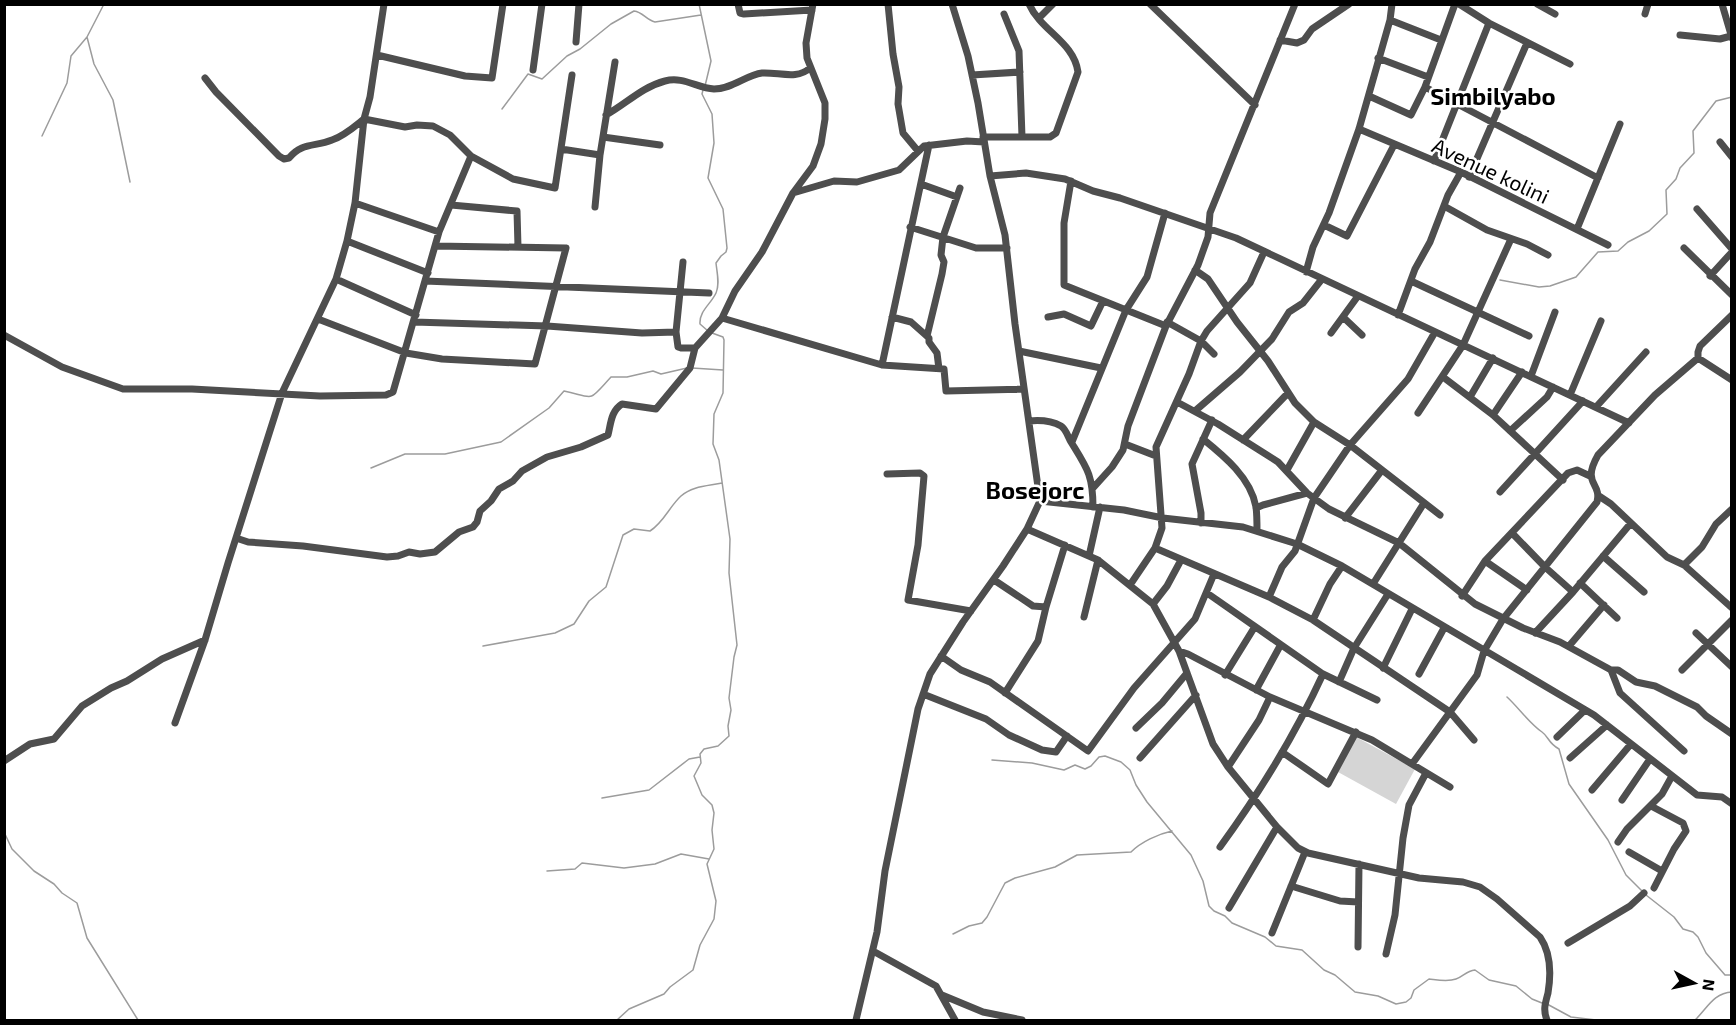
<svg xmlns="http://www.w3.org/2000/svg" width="1736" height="1025" viewBox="0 0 1736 1025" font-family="'Exo 2',sans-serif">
<rect width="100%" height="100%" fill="#fff"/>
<!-- green -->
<path fill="#d5d5d5" d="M1356,737L1415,769L1396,804L1338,772Z"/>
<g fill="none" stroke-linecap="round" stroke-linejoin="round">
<!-- stream -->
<path stroke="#9c9c9c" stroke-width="1.5" d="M699,4L711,61L705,86
M87,37L94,64L113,100L130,182
M703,90L702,94L712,114L714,143L708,178L723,209L727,248L726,252L721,256L716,263C717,273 720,284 716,293C711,304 699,311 700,324L708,331
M502,109L528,74L542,79L567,56L580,49L611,24L634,11C643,12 646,20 655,22L701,15
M42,136L67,83L71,56L87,37L104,4
M1500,280L1539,287L1550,286L1576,277L1598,252L1618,251L1628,242L1649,231L1667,214L1666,190L1676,179L1680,168L1694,153L1693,131L1716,101L1732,97
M692,368L723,370
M371,468L405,454H445L501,442L549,408L564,391C596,398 587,403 611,377H627L653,371L661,374L687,368
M483,646L555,633L574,624L589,601L606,587L623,535L634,529L650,531C664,522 669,507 681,496C692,486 708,486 722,483
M1507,697C1519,708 1529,723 1542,732C1549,737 1548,743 1559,749L1569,784L1608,840L1626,875L1642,891
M992,760L1032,763L1064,770L1075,765L1085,769L1091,766L1099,757L1105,756L1121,762L1130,770L1136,785L1147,802L1191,855L1203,881L1209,906L1214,911L1225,916L1232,923L1265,937L1276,946L1302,950L1324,970L1335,975L1355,992L1378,996L1396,1004L1406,1002L1411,998L1414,990L1429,979C1438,980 1448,982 1456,979C1463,977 1466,971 1475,970L1489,980L1516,986L1532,999L1542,1003
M602,798L649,790L689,759L700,757
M4,832L12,849L34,871L54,884L62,893L77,903L87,938L138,1020
M547,871L575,869L582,863L624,868L655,864L681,854L709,859
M1646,895L1674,917L1683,929L1693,932L1698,937L1706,953L1725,975H1732
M953,934L969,926L982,923L987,917L1005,883L1015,878L1055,867L1077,855L1131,852C1141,842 1158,834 1172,831
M1547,1004L1571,1017L1596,1020
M617,1020L629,1009L664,994L670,987L693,970L700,945L714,919L716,901L707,864L714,849L712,830L714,813L712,805L702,795L694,776L701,763L700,754L704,749L718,746L729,736L728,726L731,710L729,698L734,657L737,645L729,573L730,539L719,460L713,444L714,414L723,393L724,340L723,337L712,333
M1695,1020C1707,1009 1713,993 1732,992"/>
<!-- minor -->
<path stroke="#4e4e4e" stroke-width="7" d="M738,4L740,13L744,14L812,10
M888,4L893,54L899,87L898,104L903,133L918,151
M1150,4L1255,105
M1459,4L1489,23L1570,64
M1537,4L1555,14
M1722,4L1732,38
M1004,14L1019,51L1022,137
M1645,14L1648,4
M1039,18L1053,4
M1390,20L1441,40
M1680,35L1720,39L1731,36
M1280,40L1297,43L1304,40L1312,29L1349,4
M576,42L579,4
M377,55L465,76L492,78L503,4
M1378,58L1428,77
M533,70L542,4
M972,75L1020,72
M205,78L216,92L279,156L284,159L289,158C302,142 315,147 332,140C344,136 354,127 364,119L405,127L417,125L433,126L450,135L471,156L513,179L555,188L572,75
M1425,87L1598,178
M1369,96L1411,115L1425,87L1455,4
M606,115C626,104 642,87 665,81C683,76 697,88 714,89C732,89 746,75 762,73C779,72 797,80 810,68
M1359,129L1461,172L1608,245
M603,137L660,145
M983,137H1050L1056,133L1078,72C1074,42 1041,31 1029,4
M1720,142L1732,157
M561,149L600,155
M1434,161L1489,23
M990,176L1026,173L1065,179L1093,191L1120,198L1236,238L1629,423
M1469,177L1527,43
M1071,181L1064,223V285L1166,326
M921,184L957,197
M793,193L834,181L857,182L899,170L924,146L967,141L984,142
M355,203L439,232
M451,205L517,211L518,247
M1444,206L1487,230L1527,244L1548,255
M595,207L600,155L615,62
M1697,209L1732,249
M1324,225L1347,236L1394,145
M910,227L976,248H1007
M1577,229L1620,124
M347,241L428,273
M1684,248L1732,295
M683,262L676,332L678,347L681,348H695
M1195,270L1208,279L1237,322L1268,361L1295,403L1314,422L1350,445L1440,515
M1306,272L1313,247L1329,213L1359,129L1390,20L1392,4
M1710,276L1732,252
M336,279L416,315
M425,281L709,293
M1411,281L1529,336
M1398,315L1415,269L1430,242L1448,195L1461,172
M892,317L911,322L929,338V342L937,353L939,369
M1048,317L1064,314L1091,326L1103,301
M1343,317L1362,335
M722,318L882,365L944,369L946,391L1024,389
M318,319L406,353L442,359L535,364L566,248L435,246
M414,322L547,326L642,333L676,332
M1167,322L1201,341L1214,354
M1331,333L1358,296
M4,335L62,367L123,389H192L320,396L386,395L393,392L439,232L471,156
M927,336L942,274L944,262L941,255L943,237L960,188
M1019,351L1101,368
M1698,358L1732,380
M882,365L929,145
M1531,376L1555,312
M1443,377L1493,415L1563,480
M1570,395L1601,321
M1470,397L1493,358
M1177,402L1218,424L1278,462L1307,493L1329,509L1399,543L1475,604L1523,628L1560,642L1611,670L1620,693L1684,751
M1596,407L1646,352
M1195,411L1240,372L1272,339L1289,312L1303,303L1322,279
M1418,413L1463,345L1511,239
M1493,415L1522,372
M1029,421C1039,420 1052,421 1061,426C1066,429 1068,437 1071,442C1087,468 1093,475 1093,507
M1510,431L1547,397L1553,387
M1203,439C1224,456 1251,478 1256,507C1257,514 1257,523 1257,531
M1243,440L1288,393
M1072,442L1126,310L1147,277L1165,213
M1125,444L1156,456
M1287,470L1314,422
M887,474L920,473L924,476L918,545L908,600L971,611
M1093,488L1112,467L1123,450L1128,426L1166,326L1198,265L1208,237L1210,213L1295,4
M1500,492L1583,401
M1599,496L1611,504L1667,557L1684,565L1732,608
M1040,501L1124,510L1163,518L1243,527L1297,544L1342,566L1594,715L1697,795L1722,797L1732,804
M1256,508L1263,505L1307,493
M1345,518L1382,470
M1201,523V513L1192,464L1212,420
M1027,529L1098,560L1153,604L1179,651L1213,744L1228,767L1277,827L1298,848L1308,853L1419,878L1463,882L1480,887L1497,899L1540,937C1551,953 1551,975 1548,993C1545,1004 1543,1010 1547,1020
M1512,533L1545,567L1573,592
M236,538L248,542L303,546L387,557L398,556L409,552L420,554L435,552L459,532L473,527L477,522L480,511L491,501L499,489L513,481L522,471L547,457L581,447L608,435C611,423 611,411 622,404L656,409L690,368L695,348L722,318L735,291L762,252L793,193L813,166L821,144L825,119V103L807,58L806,43L813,4
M1155,548L1269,597L1313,620L1450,712L1474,740
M1089,556L1100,507
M1603,556L1644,592
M1485,561L1527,590
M1684,565L1702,547L1716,524L1732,509
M994,580L1033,606L1046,607
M1580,583L1617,618
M1373,584L1424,503
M1130,585L1155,548L1162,528L1156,447L1189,374L1201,341L1207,331L1250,283L1264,252
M1207,593L1323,674L1377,700
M1462,596L1485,561L1568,473L1577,470L1590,476
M1269,597L1282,567L1295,551L1314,498L1350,445L1408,379L1435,332
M1153,604L1167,586L1181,560
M1084,617L1098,560
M1313,620L1330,584L1342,566
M1535,633L1573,592L1631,523
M1696,633L1732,667
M1569,646L1604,605
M1179,651L1188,654L1270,697L1372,740L1450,787
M941,656L961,670L990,682L1088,751L1134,688L1195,619L1214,574
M1383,668L1412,609
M1611,670H1618L1636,682L1655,686L1697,707L1706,716L1732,734
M1682,670L1732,620
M1419,674L1444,628
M1225,675L1254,628
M1339,682L1354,648L1388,594
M1256,690L1280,646
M1005,693L1038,641L1046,607L1065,545
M923,694L986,719L1009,735L1042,750L1056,752L1067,736
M175,723L205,640L228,563L282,393L336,279L347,241L355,203L364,119L370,97L384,4
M1136,728L1162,703L1187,673
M1557,737L1585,710
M1282,752L1328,784L1356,732
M1140,758L1196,695
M1570,758L1607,725
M4,761L30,744L54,739L82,706L111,688L127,681L162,659L205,640
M1412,764L1477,675L1484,651L1503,619L1597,502C1602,482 1581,485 1598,455L1655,395L1698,358V352L1700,346L1732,315
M1228,767L1259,720L1270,697
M1592,790L1631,744
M1622,800L1650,759
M1651,806L1683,823L1686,831L1674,849L1654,888
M1618,842L1627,829L1662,794L1672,776
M1220,847C1260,792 1295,735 1323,674
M1629,852L1662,871
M1291,886L1340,901L1358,902
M1229,908L1277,827
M1272,933L1305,852
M1568,943L1630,906L1644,893
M1358,947L1359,864
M873,951L936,986L955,1020
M1386,954L1395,915L1403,838L1409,805L1426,773
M942,995L983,1012L1022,1020
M856,1020L877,932L885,871L918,709L930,674L963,622L1003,566L1027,529L1040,501L1015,324L1005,235L990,176L978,103L968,56L952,4"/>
</g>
<g text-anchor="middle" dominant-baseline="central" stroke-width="5" stroke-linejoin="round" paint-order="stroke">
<!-- street labels -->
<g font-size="21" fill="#000" stroke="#fff">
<text transform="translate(1491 170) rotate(25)">Avenue kolini</text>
</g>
<!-- quarter labels -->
<g font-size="24" font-weight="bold" fill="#000" stroke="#fff">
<text x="1493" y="95">Simbilyabo</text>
<text x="1035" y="489">Bosejorc</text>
</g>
</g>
<!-- border -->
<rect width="1736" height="1025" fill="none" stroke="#000000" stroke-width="12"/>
<!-- north arrow -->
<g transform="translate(1694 983) rotate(98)" stroke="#ffffff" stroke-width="4.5" paint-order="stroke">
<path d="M0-4.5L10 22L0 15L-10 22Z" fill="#000000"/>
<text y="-9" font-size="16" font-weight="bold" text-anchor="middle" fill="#000000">N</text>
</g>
</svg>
